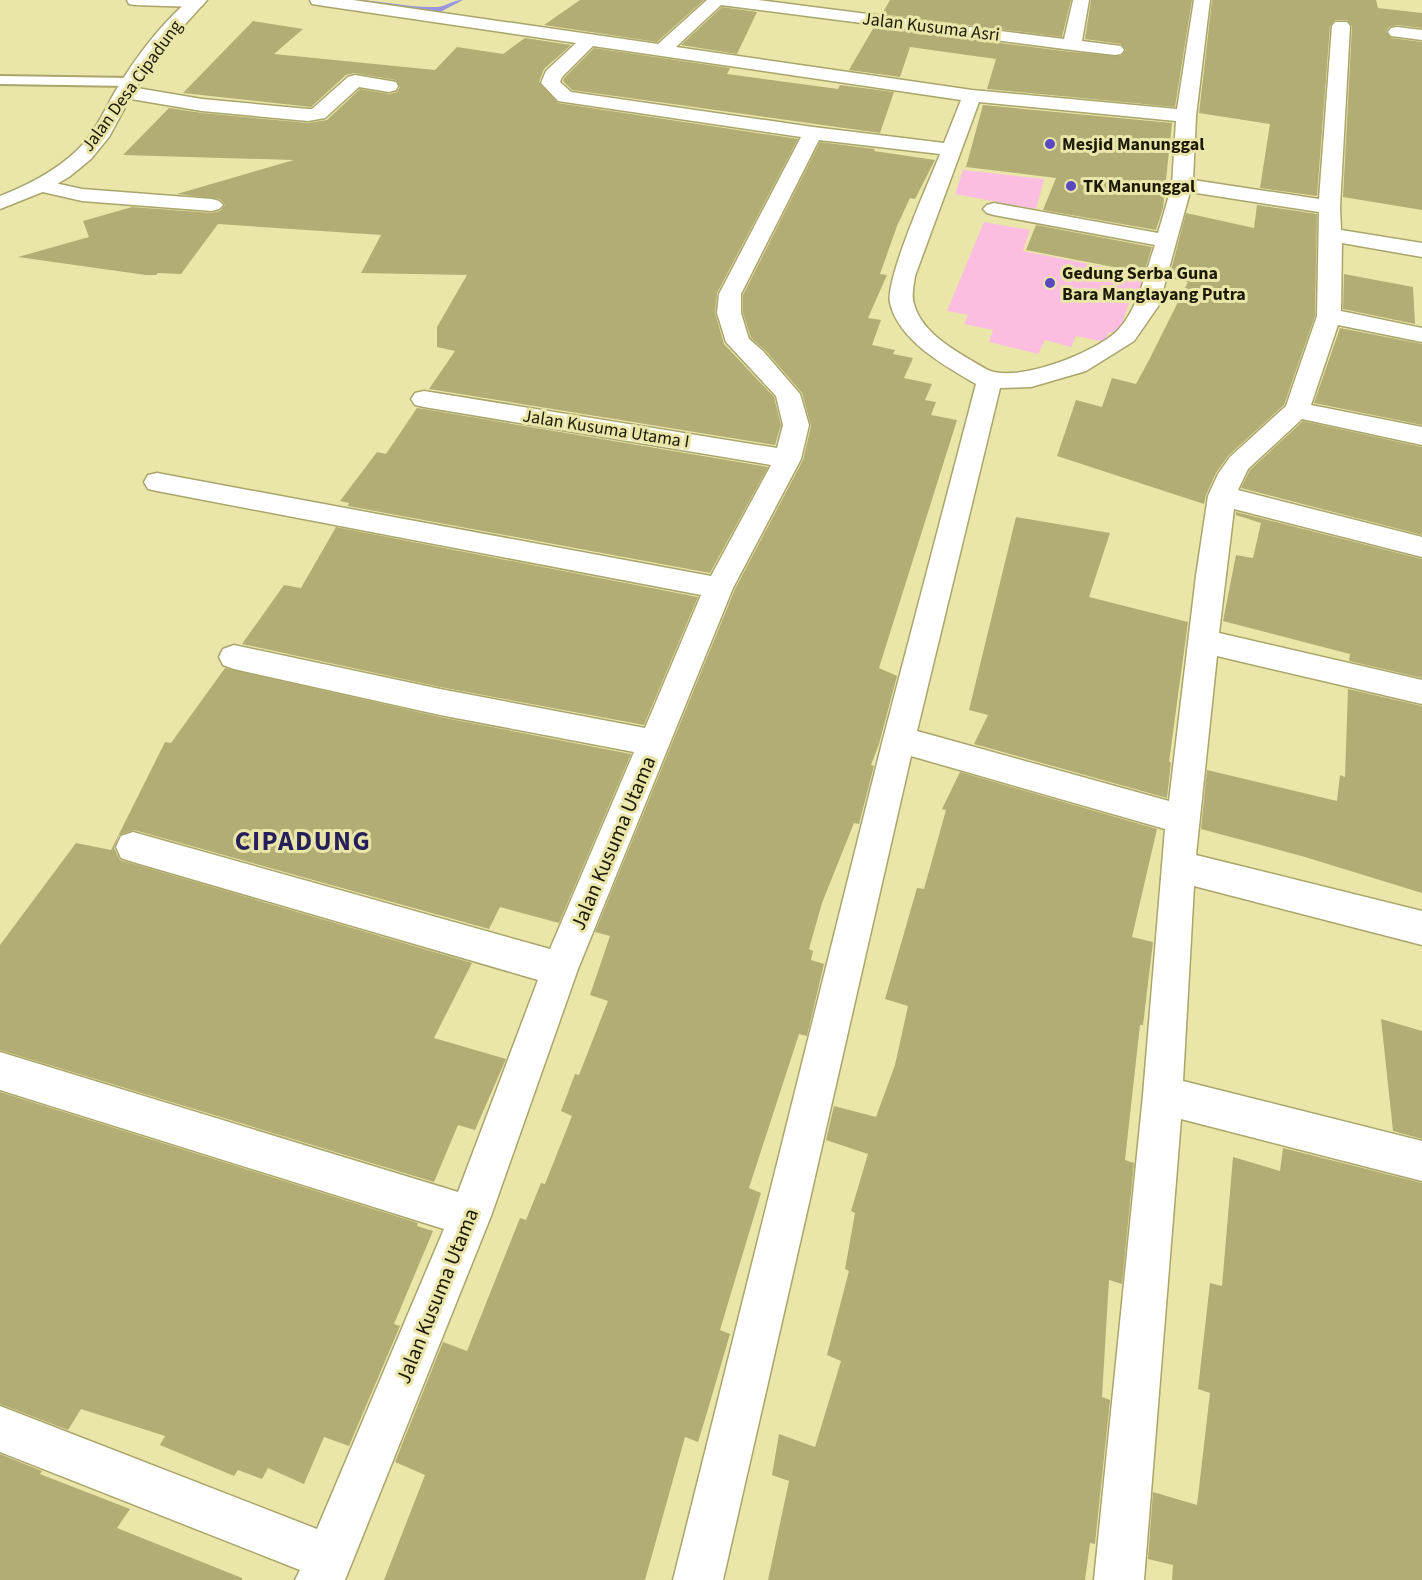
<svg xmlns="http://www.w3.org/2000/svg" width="1422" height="1580" viewBox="0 0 1422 1580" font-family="'Source Sans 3',sans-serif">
<rect width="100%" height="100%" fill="#eae6aa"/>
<!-- green -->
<path fill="#fbbee0" d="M963,170L1044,179L1036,209L955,194Z
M984,222L1030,230L1023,251L1144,275L1140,293L1133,292L1118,334L1109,332L1105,342L1076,336L1071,347L1045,340L1038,354L989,342L993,330L964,324L968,315L947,311Z"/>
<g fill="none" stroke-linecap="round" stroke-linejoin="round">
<!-- stream -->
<path fill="#9896e1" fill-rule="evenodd" d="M352,0C380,0 409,8 436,7C446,7 452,0 463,0L440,12Z"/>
</g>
<!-- building -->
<path fill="#b2ad74" d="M580,0H704L657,42L544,25Z
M890,0H1071L1062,37L882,14Z
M1091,0H1192L1175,107L987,89L996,59L910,47L900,77L849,70L874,27L1072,52L1121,56L1126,50L1121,44L1085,39Z
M1212,0H1376L1378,8L1422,13V28L1397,25L1389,27L1386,32L1391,38L1422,42V210L1343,197L1352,26L1347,20H1335L1330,26L1317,196L1260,188L1270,124L1199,113Z
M722,7L757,12L737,54L681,45Z
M253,21L303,29L274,54L435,70L457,47L503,54L525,38L571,45L544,69L539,82L558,103L798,139L717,293L715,313L724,344L774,397L781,425L775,445L429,389L455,351L437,347V327L467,275L361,273L381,235L218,224L181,274L158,273L156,275H146L18,257L89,237L83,221L132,207L212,213L220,211L225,205L220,199L177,194L294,160L123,155L169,108L202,113L308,123L327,120L360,89L390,94L397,92L400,87L396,80L354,73L346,75L311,107L183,93Z
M594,48L730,68L727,74L838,89L840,85L894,92L880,133L572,90L563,81L564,78Z
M983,105L1172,123L1163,208L1156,230L1043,210L1056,178L966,167Z
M820,142L875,149L874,151L935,160L915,199L910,198L897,226L880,274L887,275L868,318L881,320L872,345L895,350L893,354L913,358L904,378L932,384L925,400L936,402L931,415L957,420L879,668L897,676L879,744L871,765L874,766L859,824L854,823L822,903L809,949L813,951L811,960L824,964L807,1036L799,1034L749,1188L761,1193L720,1330L730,1334L706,1416L698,1442L685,1437L645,1580H384L425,1475L395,1462L443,1342L467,1351L520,1218L526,1220L541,1183L545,1184L572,1116L561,1111L575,1074L579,1075L608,1001L590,995L610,936L595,932L735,589L803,460L811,426L802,393L765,350L751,338L743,313V295Z
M1257,205L1317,214L1315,316L1284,405L1228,456L1216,473L1206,495L1204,504L1057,456L1076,400L1102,407L1112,378L1136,384L1149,360L1188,282L1169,278L1186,213L1254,228Z
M1036,225L1152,247L1144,273L1026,250Z
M1344,274L1413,287L1415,324L1343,309Z
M1340,328L1422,344V425L1314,403Z
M417,408L424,409L768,467L710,573L348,506L349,503L340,501L377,452L386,454Z
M1303,421L1422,447V535L1241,488L1250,470Z
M1236,512L1422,559V678L1349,661L1350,654L1223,621L1236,555L1253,558L1261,523L1236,515Z
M1016,517L1110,533L1089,597L1188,622L1169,762H1171L1167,798L974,744L988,715L969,710Z
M336,527L698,597L644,725L440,687L242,644L284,585L301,588Z
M225,668L440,717L631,754L559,923L500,907L489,929L134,830L119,835L114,848L120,860L472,963L434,1038L506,1059L475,1130L458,1125L434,1182L0,1050V945L76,843L111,850L165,742L171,743Z
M1348,689L1422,706V893L1305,857L1201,829L1207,770L1337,801L1340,775L1345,777Z
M960,772L1157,829L1132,937L1153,942L1143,1025H1140L1125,1160L1134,1163L1122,1284L1109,1280L1102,1397L1110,1400L1095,1544L1090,1543L1085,1580H768L789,1481L772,1475L779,1434L815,1447L841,1361L827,1355L849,1271L845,1269L855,1213L851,1211L868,1154L826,1140L834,1106L876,1117L895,1065L908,1006L885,999L917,888L924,889L946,810L942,809Z
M1381,1019L1422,1031V1139L1393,1131Z
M0,1092L418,1223L417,1226L433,1231L394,1324L400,1326L349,1446L324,1437L304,1484L268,1468L262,1479L238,1470L234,1476L160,1445L165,1436L81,1409L68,1430L0,1404Z
M1283,1148L1422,1183V1580H1172L1173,1565L1148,1559L1153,1492L1197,1505L1210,1393L1198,1389L1210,1283L1222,1286L1233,1157L1280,1171Z
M0,1454L42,1471L40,1474L130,1509L117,1528L242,1578V1580H0Z"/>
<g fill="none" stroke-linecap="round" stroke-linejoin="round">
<!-- lane casing -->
<g stroke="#a9a56b" stroke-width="4">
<path id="lane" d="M0,76L130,78L136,82L130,86L0,84Z"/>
</g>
<!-- street casing -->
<g stroke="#a9a56b" stroke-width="3">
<path id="street" d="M127,0H203L205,2L202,6L196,7L135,5L129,4Z
M310,0H353L658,44L707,0H758L1064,39L1073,0H1089L1082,41L1121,46L1124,50L1121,54L1115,55L1072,50L721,5L676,47L972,90L1177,109L1194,0H1210L1196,116L1193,180L1319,199L1332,26L1335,22H1347L1350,26L1340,207L1341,230L1422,243V257L1342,243L1341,311L1422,328V342L1338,325L1311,405L1422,427V445L1302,419L1248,469L1238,490L1422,537V557L1234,509L1219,633L1422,680V704L1217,656L1196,855L1422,911V945L1194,886L1183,1081L1422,1141V1181L1181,1119L1144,1580H1094L1143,1095L1165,829L911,756L723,1580H673L883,739L976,384C945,366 899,341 890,303C885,279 929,182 940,154L819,140L741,294V313L749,339L763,351L800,394L809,425L801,459L733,588L578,969L491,1216L345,1580H295L300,1570L0,1452V1406L317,1529L444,1229L0,1090V1052L458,1192L538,980L133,862L121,858L116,847L121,836L133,832L550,949L634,752L440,715L234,669L223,665L219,657L223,649L234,645L440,689L645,728L701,595L157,491L148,489L144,482L148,475L157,473L711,576L771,465L424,407L415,405L411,399L415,393L424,391L777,448L783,425L776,396L726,342L717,313L719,294L801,137L558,101L541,83L546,71L576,43L318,5L312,4ZM593,46L961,100L944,143L813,127L571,92L560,82L562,77ZM979,102L1176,121L1172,185L1158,233L994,203L987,205L983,209L987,213L994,215L1155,245C1145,274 1139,307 1118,330C1097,352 1015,385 986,369C961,354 922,335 914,304C911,295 914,285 915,276ZM1190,192L1319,212L1317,316L1286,406L1230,457L1218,474L1208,496L1196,576L1169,801L917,731L1000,388L1031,387L1086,371L1134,341L1159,305Z
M1397,27L1422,30V40L1391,36L1388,32L1391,28Z
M355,75L396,82L398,86L396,90L389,92L359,87L325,118L308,121L202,111L125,98L118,96L116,92L118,88L125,86L202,99L308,109H312L348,77Z
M41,180L82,189L212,199L219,201L223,205L219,209L212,211L82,201L34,190L31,186L34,182Z"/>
</g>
<!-- secondary casing -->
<g stroke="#a9a56b" stroke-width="3">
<path id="secondary" d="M189,0H207L160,52L135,89L109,137L91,159L69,177L45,191L0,209V196C31,184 63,167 85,142C98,126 106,107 116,90C136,57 160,25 189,0Z"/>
</g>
<!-- lane -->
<use href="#lane" fill="#fff" fill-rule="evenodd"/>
<!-- street -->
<use href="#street" fill="#fff" fill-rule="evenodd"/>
<!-- secondary -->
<use href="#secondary" fill="#fff" fill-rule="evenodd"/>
</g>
<!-- markers -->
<g fill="#5a48c0" stroke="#eae6aa" stroke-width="2">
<circle cx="1050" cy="144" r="6"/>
<circle cx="1071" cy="186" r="6"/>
<circle cx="1050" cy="283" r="6"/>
</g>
<g text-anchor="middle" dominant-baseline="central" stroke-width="6" stroke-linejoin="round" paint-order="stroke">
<!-- far-street labels -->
<g font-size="18" fill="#1c1a04" stroke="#eae6aa">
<text transform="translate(931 27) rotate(7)">Jalan Kusuma Asri</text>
<text transform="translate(132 86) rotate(-54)">Jalan Desa Cipadung</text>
<text transform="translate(606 429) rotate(9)">Jalan Kusuma Utama I</text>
</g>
<!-- far-poi labels -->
<g font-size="18" font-weight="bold" fill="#1c1a04" stroke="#eae6aa" text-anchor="start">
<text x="1062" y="144">Mesjid Manunggal</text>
<text x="1083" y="186">TK Manunggal</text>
<text x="1062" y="273">Gedung Serba Guna<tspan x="1062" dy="21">Bara Manglayang Putra</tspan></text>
</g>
<!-- street labels -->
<g font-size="21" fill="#1c1a04" stroke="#eae6aa">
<text transform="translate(613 843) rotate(-67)">Jalan Kusuma Utama</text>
<text transform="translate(437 1296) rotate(-68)">Jalan Kusuma Utama</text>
</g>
<!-- district labels -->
<g font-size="27" font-weight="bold" letter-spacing="1.5" fill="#271f59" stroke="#eae6aa">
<text x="303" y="841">CIPADUNG</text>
</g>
</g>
</svg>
